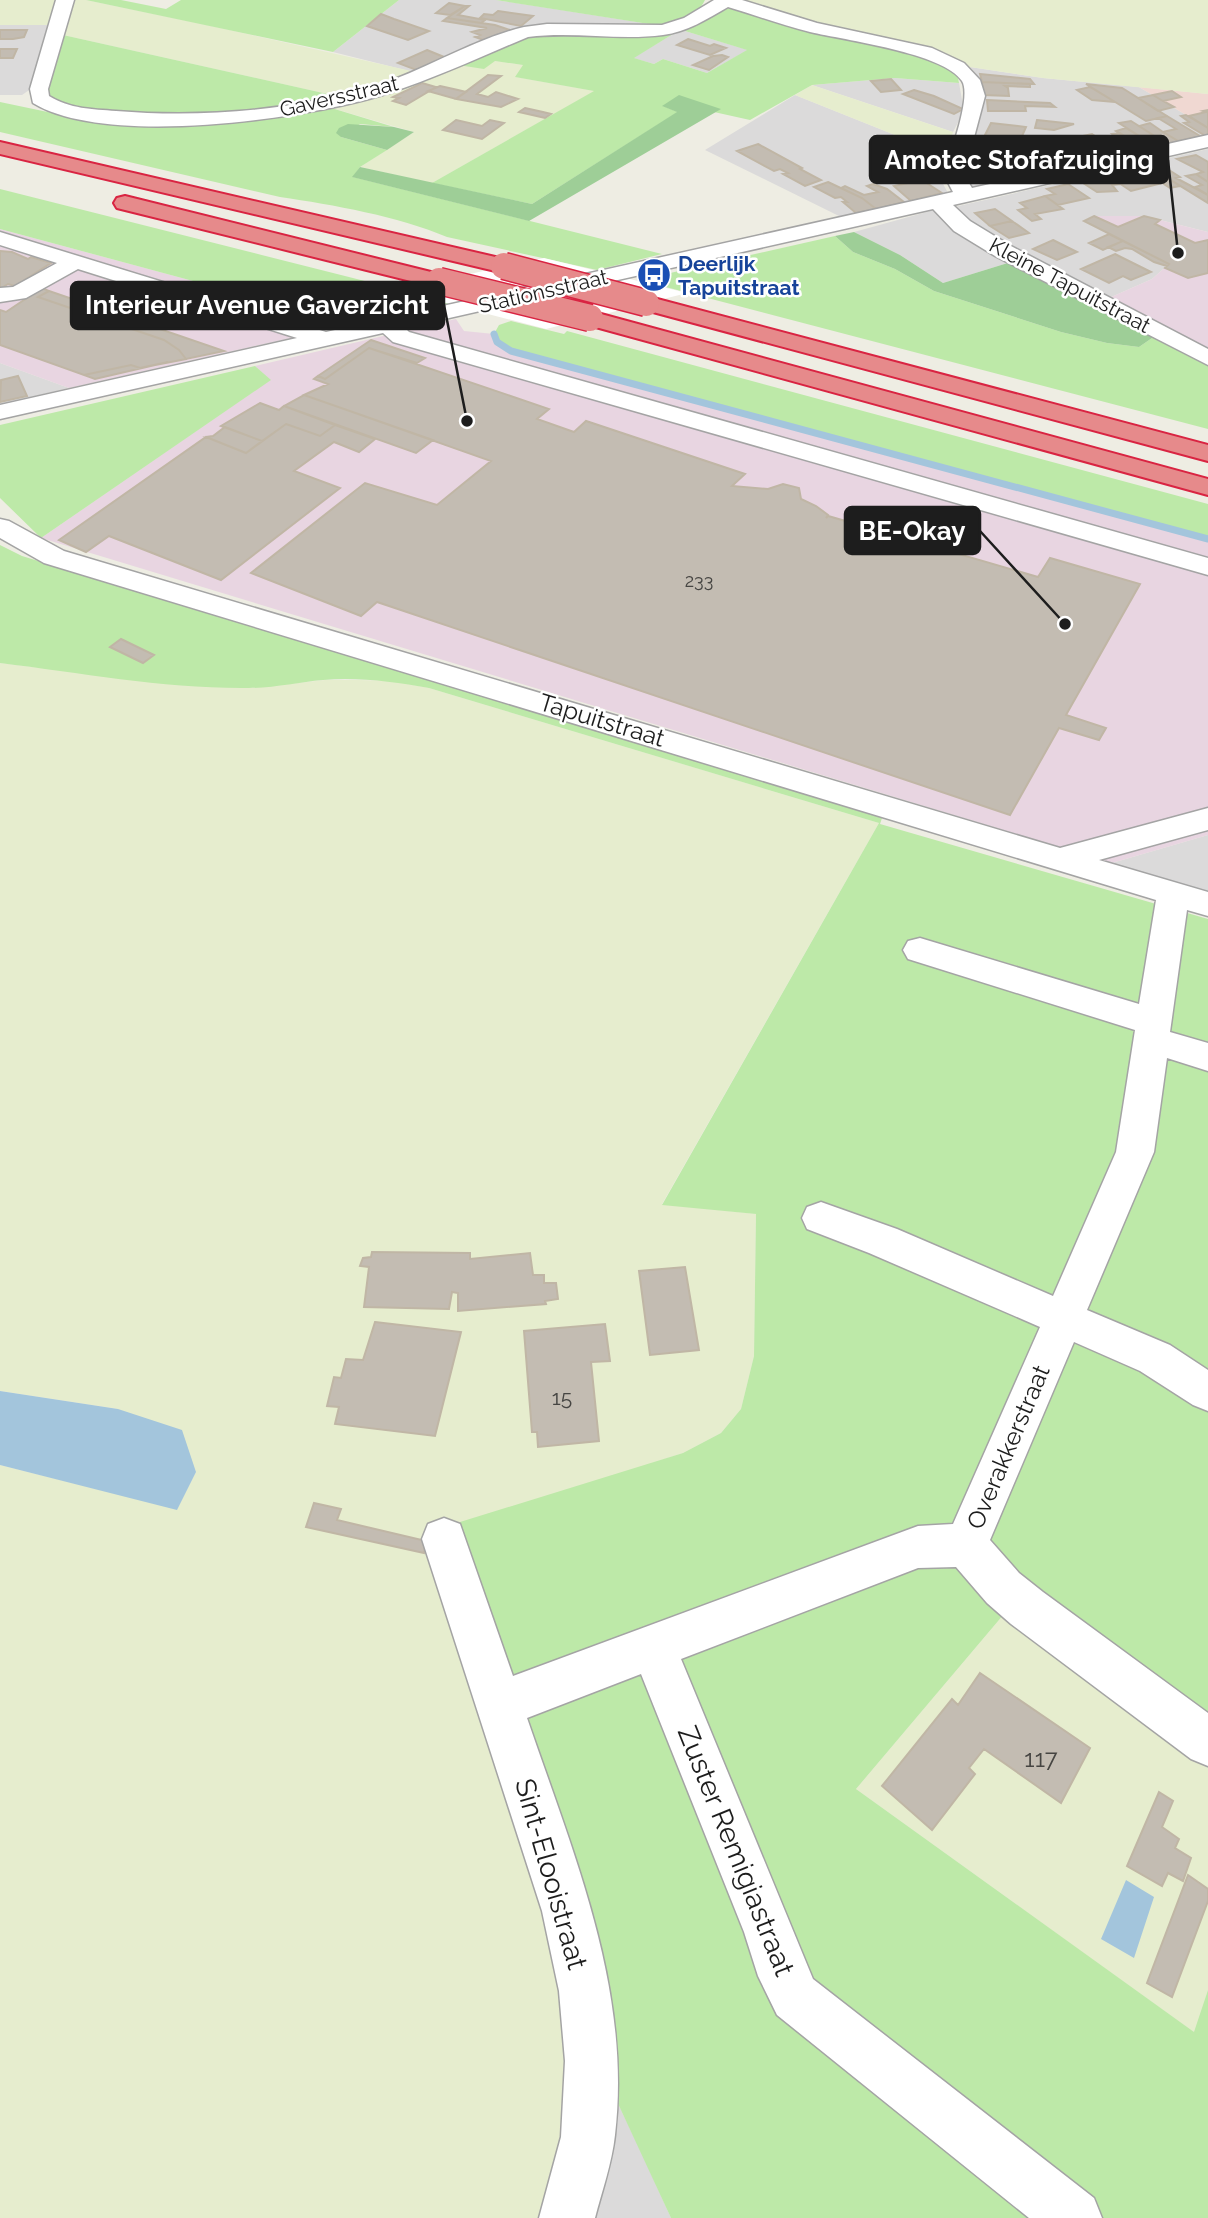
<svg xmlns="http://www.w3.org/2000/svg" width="1208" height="2218" viewBox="0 0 1208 2218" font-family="Raleway,sans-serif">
<rect width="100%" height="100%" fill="#eeede3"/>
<!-- residential -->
<path fill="#dbdada" d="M399,0H496L663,26L659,29L539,25L413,72L333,52Z
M0,25H54L35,86L22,95H0Z
M685,31L748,50L707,73L663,59L654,64L633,58L673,34Z
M970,67L1043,78L1139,87L1208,128V135L970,190L961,177L983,106L977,75Z
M895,78L959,83L964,111L953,132L812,85Z
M795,95L945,155L942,182L948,193L841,217L705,150Z
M1208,149V232L1144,216L1107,233L1169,264L1152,279L1109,298L989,238L954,207Z
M934,210L1011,262L943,283L900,255L854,232Z
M0,363L69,388L0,404Z
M1208,835V892L1112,863Z
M614,2095L643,2156L671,2218H588Z"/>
<!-- commercial -->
<path fill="#f0d8d2" d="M1139,87L1208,94V128Z"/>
<!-- industrial -->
<path fill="#e8d5e1" d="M1094,216H1144L1208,232V349L1109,298L1152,279L1169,264L1084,221Z
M0,229L353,324L69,388L0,363Z
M456,319L464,331L494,334L497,342L511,351L1208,539V835L1112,863L41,538L270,380L255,366Z"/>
<!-- farmland -->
<path fill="#e6edce" d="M0,0H59L54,25H0Z
M71,0H86L207,25L420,73L341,97L63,35Z
M740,0H1208V94L1043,78L970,67Z
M495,61L524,65L516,77L595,91L432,183L360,167L414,132L328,107L458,65Z
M812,85L953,132L945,155L795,95Z
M0,663L182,685L251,688L325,680H359L392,681L429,688L879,823L662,1204L756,1214L754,1356L741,1409L721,1433L683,1453L652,1463L569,1994L560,2179L542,2218H0V1465L177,1509L196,1472L190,1458L118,1409L0,1391Z
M1004,1614L1208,1766V1990L1195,2033L856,1789Z"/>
<!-- grass -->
<path fill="#bde9a8" d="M86,0H121L166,9L181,0H399L333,52Z
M496,0H705C695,19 681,22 662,26Z
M732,8C772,18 932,49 955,73C958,76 958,78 959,83L895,78L812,85L750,120L714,112L720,109L663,106L678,112L532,204L432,183L594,91L515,77L523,65L495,61L484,69L458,65L522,36L580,31L673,34L634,58L654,64L663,59L707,73L747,50L685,31L717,11Z
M63,35L341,97L221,116L114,114L52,102C40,81 55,56 63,35Z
M0,102L81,119L116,120L328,107L394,127L360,124L341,137L387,150L360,167L353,177L662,254L597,270L447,237C397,216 334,205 280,197L0,132Z
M0,189L452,303L353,324L0,229Z
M835,236L853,252L895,269L934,291L1061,332L1107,343L1139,347L1155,336L1208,364V429L639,280Z
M511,321L564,334L567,331L1208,504V539L511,351L497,342L494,334L499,325Z
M255,366L271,380L41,538L0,498V425Z
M0,545L22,556L882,818L880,824L1208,919V1766L1004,1614L856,1789L1194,2032L1208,1990V2218H671L614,2095L618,2060L581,1909L466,1573L460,1522L683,1453L721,1433L741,1409L754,1356L756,1214L662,1205L879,823L429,688C395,682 359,677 323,680C299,682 274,688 249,688C166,689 82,673 0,663Z"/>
<!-- forest -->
<path fill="#9ece97" d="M679,95L721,109L529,221L352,177L360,167L532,204L677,112L662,106Z
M348,124L394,127L414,132L387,150L341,137L336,133L339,128Z
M854,232L900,255L943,283L1011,262L1155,336L1139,347L1107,343L1061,332L934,291L895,269L853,252L835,236Z"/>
<!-- water -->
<path fill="#a3c5dc" d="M0,1391L118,1409L182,1430L196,1472L177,1510L0,1465Z
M1126,1880L1154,1897L1134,1958L1101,1939Z"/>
<!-- pier -->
<path fill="#fff" d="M544,258L687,293L546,329L396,290Z"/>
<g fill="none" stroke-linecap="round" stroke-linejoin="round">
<!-- stream -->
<path stroke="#a3c5dc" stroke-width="7" d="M494,334L497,342L511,351L1208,539"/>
</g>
<!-- building -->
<path fill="#c3bcb2" stroke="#c0b6a5" stroke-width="2" d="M449,3L465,6L450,15L436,13Z
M465,6H469L458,15L485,20L481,23L447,18Z
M498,11L533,16L521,26L480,18L484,14L493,15Z
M381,14L394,19L429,31L408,40L367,26Z
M447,18L495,25L510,30L486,41L475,37L480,35L472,32L487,28L443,21Z
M0,30H27L24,37L13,39H0Z
M688,39L710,46L714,44L726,48L710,55L677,45Z
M0,49H17L13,58H0Z
M427,50L444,57L419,71L398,63Z
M722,55L728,57L709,70L693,65L713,56Z
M980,74L1030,79L1034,84L982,82Z
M488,75L501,76L477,94L488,97L496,92L518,99L501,107L456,99Z
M891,79L901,90L881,92L871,81Z
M982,82L1030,84V87L1005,86L1008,88L1009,96L983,95Z
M422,83L436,87L406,105L393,101L399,98L393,97Z
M1086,84L1122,88L1167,116L1146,121Z
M440,86L458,90L466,92L456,99L428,91Z
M1090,87L1115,102L1092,100L1077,90Z
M914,90L934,96L963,109L954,114L903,94Z
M1172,91L1181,97L1163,101L1153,95Z
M1153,95L1163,101L1174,107L1158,111L1138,98Z
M987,100L1050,103L1055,107L1025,106L1026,111H988Z
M525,108L543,112L551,114L545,118L519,112Z
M1208,110V128L1189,116L1206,112L1203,111Z
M1186,115L1208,128V135H1204L1184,123L1189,122L1181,116Z
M1167,116L1200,136L1178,141L1163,132L1176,129L1158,118Z
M456,120L482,126L490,120L504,123L482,139L443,130Z
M1037,120L1074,124L1054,130L1035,128Z
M1131,121L1139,126L1167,144L1155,146L1119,123Z
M991,123L1026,127L1019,143L983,139Z
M1150,123L1163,132L1178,141L1167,144L1139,126Z
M1126,128L1155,146L1144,149L1116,131Z
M1120,133L1144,149L1133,151L1112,134Z
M1092,134L1122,154L1108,157L1088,144L1093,142L1083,136Z
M1104,136L1116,143L1119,142L1133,151L1122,154L1098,138Z
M758,144L802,168L800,169L821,180L805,186L783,174L788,173L780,169L774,171L737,151Z
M1196,155L1208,162V182L1196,174L1203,172L1177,159Z
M1158,163L1180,177L1176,178L1208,195V203L1148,166Z
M1148,166L1180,186L1170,188L1139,168Z
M1139,168L1162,183L1131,191L1107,175Z
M1196,174L1208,182V195L1195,187L1202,185L1186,176Z
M1107,175L1120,184L1112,185L1117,191L1097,192L1080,181Z
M922,180L942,193L911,201L894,186Z
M828,182L862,198L876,209L856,213L843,202H847L841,197L835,198L814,187Z
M873,184L887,189L904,202L876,209L862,198L841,188L845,186L864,195L878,192L867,186Z
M1068,184L1089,198L1058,205L1045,196L1055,194L1047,189Z
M1045,196L1063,209L1035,214L1041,219L1032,221L1018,210L1027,208L1020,203Z
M995,209L1012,221L990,226L975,213Z
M1094,216L1118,227L1144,216L1160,220L1155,224L1195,243L1208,240V273L1188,278L1165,268L1169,264L1084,221Z
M1012,221L1029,233L1009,238L990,226Z
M1109,234L1123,241L1103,250L1089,243Z
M1053,240L1077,252L1057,260L1033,249Z
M1123,241L1169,264L1167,266L1154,262L1132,249L1125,248L1116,251L1108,247Z
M0,251L12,252L28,259L31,257L51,263L15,286L8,284L0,289Z
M1115,254L1151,272L1131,280L1123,276L1109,283L1081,269Z
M42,288L49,291L38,297L164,340L179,350L186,359L140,368L131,365L84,375L0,345V310L6,312Z
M49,291L224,351L186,359L179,350L164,340L38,297Z
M371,340L425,358L417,363L369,348L325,379L318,376Z
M369,348L549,409L537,419L574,432L586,421L745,474L732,486L768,489L783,484L799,488L801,499L816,506L828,515L826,518L828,516L1038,577L1050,558L1140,584L1066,715L1106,728L1099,740L1059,728L1010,815L377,602L361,616L251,573L365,483L437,505L491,461L304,395L328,384L314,379L318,376L325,379Z
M168,362L95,379L84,375L131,365L140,368Z
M18,376L27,396L0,402L1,380Z
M304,395L433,440L416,453L284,406Z
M260,403L279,410L284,406L335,425L320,436L286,424L262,441L221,426Z
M286,424L320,436L335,425L375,439L359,452L334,442L294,471L340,488L221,580L109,536L86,552L59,540L206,437L246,453Z
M225,427L262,441L246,453L206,437L213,436Z
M121,639L154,655L143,663L110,647Z
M372,1252L470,1253V1259L530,1253L533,1275H544V1283H556L558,1299L545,1301L546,1304L458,1311V1293L452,1292L449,1309L364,1307L369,1267L360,1266L363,1258L371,1257Z
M685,1267L699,1350L650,1355L639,1271Z
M375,1322L461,1332L435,1436L335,1424L339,1407L327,1406L334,1377L341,1378L346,1359L363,1360Z
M605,1324L610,1361L591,1362L599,1441L538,1447L537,1432H532L524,1331Z
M314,1503L341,1509L337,1520L426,1541L424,1553L306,1527Z
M980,1673L1090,1748L1061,1803L984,1749L969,1768L975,1774L932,1830L882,1786L952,1699L958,1705Z
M1159,1792L1173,1801L1162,1827L1179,1839L1175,1848L1191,1858L1183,1881L1168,1873L1162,1886L1127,1866Z
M1188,1875L1208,1889V1901L1172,1997L1147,1983Z"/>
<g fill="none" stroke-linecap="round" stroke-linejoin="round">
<!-- minor casing -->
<g stroke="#a4a4a4" stroke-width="3">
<path id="minor" d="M56,0H74L48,89L49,96C70,109 92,109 116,111C201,118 293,111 375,86C426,70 473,39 524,27L547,24L662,25L684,18L714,0H742L817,23L932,48L964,63L980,80L985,96L964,175L972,188L1208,135V147L953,205L970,221L1011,246L1208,349V365L995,256L954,231L933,209L405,328L409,332L1208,558V575L393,342L383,333L0,419V405L297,338L78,269L26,298L0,302V288L13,287L57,263L0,245V232L326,332L953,192L944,175C949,156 972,97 962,81C944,53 844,40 810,32C782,25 755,15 728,7C707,19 687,32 663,35C619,41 573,31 528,37C482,56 436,78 389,93C309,119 106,148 33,103L30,89Z
M0,519L9,521L64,551L1060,848L1208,808V830L1099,860L1208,892V916L1187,910L1170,1032L1208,1043V1071L1167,1058L1154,1152L1087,1310L1170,1345L1208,1370V1411L1193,1405L1140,1371L1074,1342L990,1540L1019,1573L1043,1592L1208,1713V1766L1191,1759L1011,1624L987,1603L956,1567L918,1568L681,1659L813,1979L1094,2198L1102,2218H1029L777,2015L758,1976L744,1932L641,1674L527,1718C573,1853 632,1990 615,2135C612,2163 602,2191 595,2218H539L561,2137L565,2061L559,1991L542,1911L422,1539L428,1524L444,1518L460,1524L513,1676L918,1526L953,1524L1040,1327L869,1253L807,1229L802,1218L807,1207L821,1202L835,1207L897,1229L1053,1296L1116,1152L1135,1030L908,959L903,950L908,941L920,938L1139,1004L1156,900L44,563L0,538Z"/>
</g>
<!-- highway casing -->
<g stroke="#d92442" stroke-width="4">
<path id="highway" d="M0,142L504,259L512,261L516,266L512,271L504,273L0,154Z
M125,196L447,276L451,281L447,286L439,288L117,208L114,203L117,198Z
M646,296L1208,445V461L638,308L634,303L638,298Z
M590,311L1208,479V495L581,323L578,318L581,313Z"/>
</g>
<!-- minor -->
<use href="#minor" fill="#fff" fill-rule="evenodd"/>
<!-- highway -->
<use href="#highway" fill="#e68a8b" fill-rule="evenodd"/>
<!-- highway-bridge casing -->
<g stroke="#d92442" stroke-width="29" stroke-linecap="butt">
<path id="highway-bridge" d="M504,266L646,303
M439,281L590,318"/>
</g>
<!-- highway-bridge -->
<use href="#highway-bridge" stroke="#e68a8b" stroke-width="26"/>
</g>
<!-- icons -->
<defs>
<g id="bus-disc" transform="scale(1.75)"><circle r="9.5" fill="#1a4fb4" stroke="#fff"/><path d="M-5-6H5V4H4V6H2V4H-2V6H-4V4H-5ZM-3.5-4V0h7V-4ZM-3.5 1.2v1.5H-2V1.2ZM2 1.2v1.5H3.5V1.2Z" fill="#fff"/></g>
</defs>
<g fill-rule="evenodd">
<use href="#bus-disc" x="654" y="275"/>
</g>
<g text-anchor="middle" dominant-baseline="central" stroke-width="5" stroke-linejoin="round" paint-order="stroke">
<!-- far-number labels -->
<g font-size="18" fill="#464542">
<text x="699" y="580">233</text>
</g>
<!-- far-street labels -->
<g font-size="21" fill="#1d1d1d" stroke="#fff">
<text transform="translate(339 96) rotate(-13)">Gaversstraat</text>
<text transform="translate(1070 285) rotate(28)">Kleine Tapuitstraat</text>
<text transform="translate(543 291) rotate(-13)">Stationsstraat</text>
</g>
<!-- far-transit labels -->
<g font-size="21" font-weight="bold" fill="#164399" stroke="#fff" text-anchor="start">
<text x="678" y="263">Deerlijk<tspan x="678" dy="24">Tapuitstraat</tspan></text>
</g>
<!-- number labels -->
<g font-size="21" fill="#464542">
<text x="562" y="1397">15</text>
</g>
<!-- street labels -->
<g font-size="24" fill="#1d1d1d" stroke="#fff">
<text transform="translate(602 720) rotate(17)">Tapuitstraat</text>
<text transform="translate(1008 1447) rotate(-67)">Overakkerstraat</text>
</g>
<!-- near-number labels -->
<g font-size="24" fill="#464542">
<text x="1041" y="1758">117</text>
</g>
<!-- near-street labels -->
<g font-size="28" fill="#1d1d1d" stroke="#fff">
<text transform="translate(736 1851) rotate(68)">Zuster Remigiastraat</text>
<text transform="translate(551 1874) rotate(74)">Sint-Elooistraat</text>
</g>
</g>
<!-- callouts -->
<path fill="none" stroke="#1d1d1d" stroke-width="2.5" d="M1178 253L1168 160M467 421L444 305M1065 624L980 531"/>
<g fill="#1d1d1d" stroke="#fff" stroke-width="2.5">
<circle cx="1178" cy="253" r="7"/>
<circle cx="467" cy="421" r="7"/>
<circle cx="1065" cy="624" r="7"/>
</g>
<g fill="#1d1d1d" stroke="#1d1d1d" stroke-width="2.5">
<rect x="870" y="136" width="298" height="47" rx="7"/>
<rect x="71" y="282" width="373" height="47" rx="7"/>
<rect x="845" y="507" width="135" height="47" rx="7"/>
</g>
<g font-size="26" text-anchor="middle" font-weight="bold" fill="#fff">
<text x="1019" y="169">Amotec Stofafzuiging</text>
<text x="257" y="314">Interieur Avenue Gaverzicht</text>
<text x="912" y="540">BE-Okay</text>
</g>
</svg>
